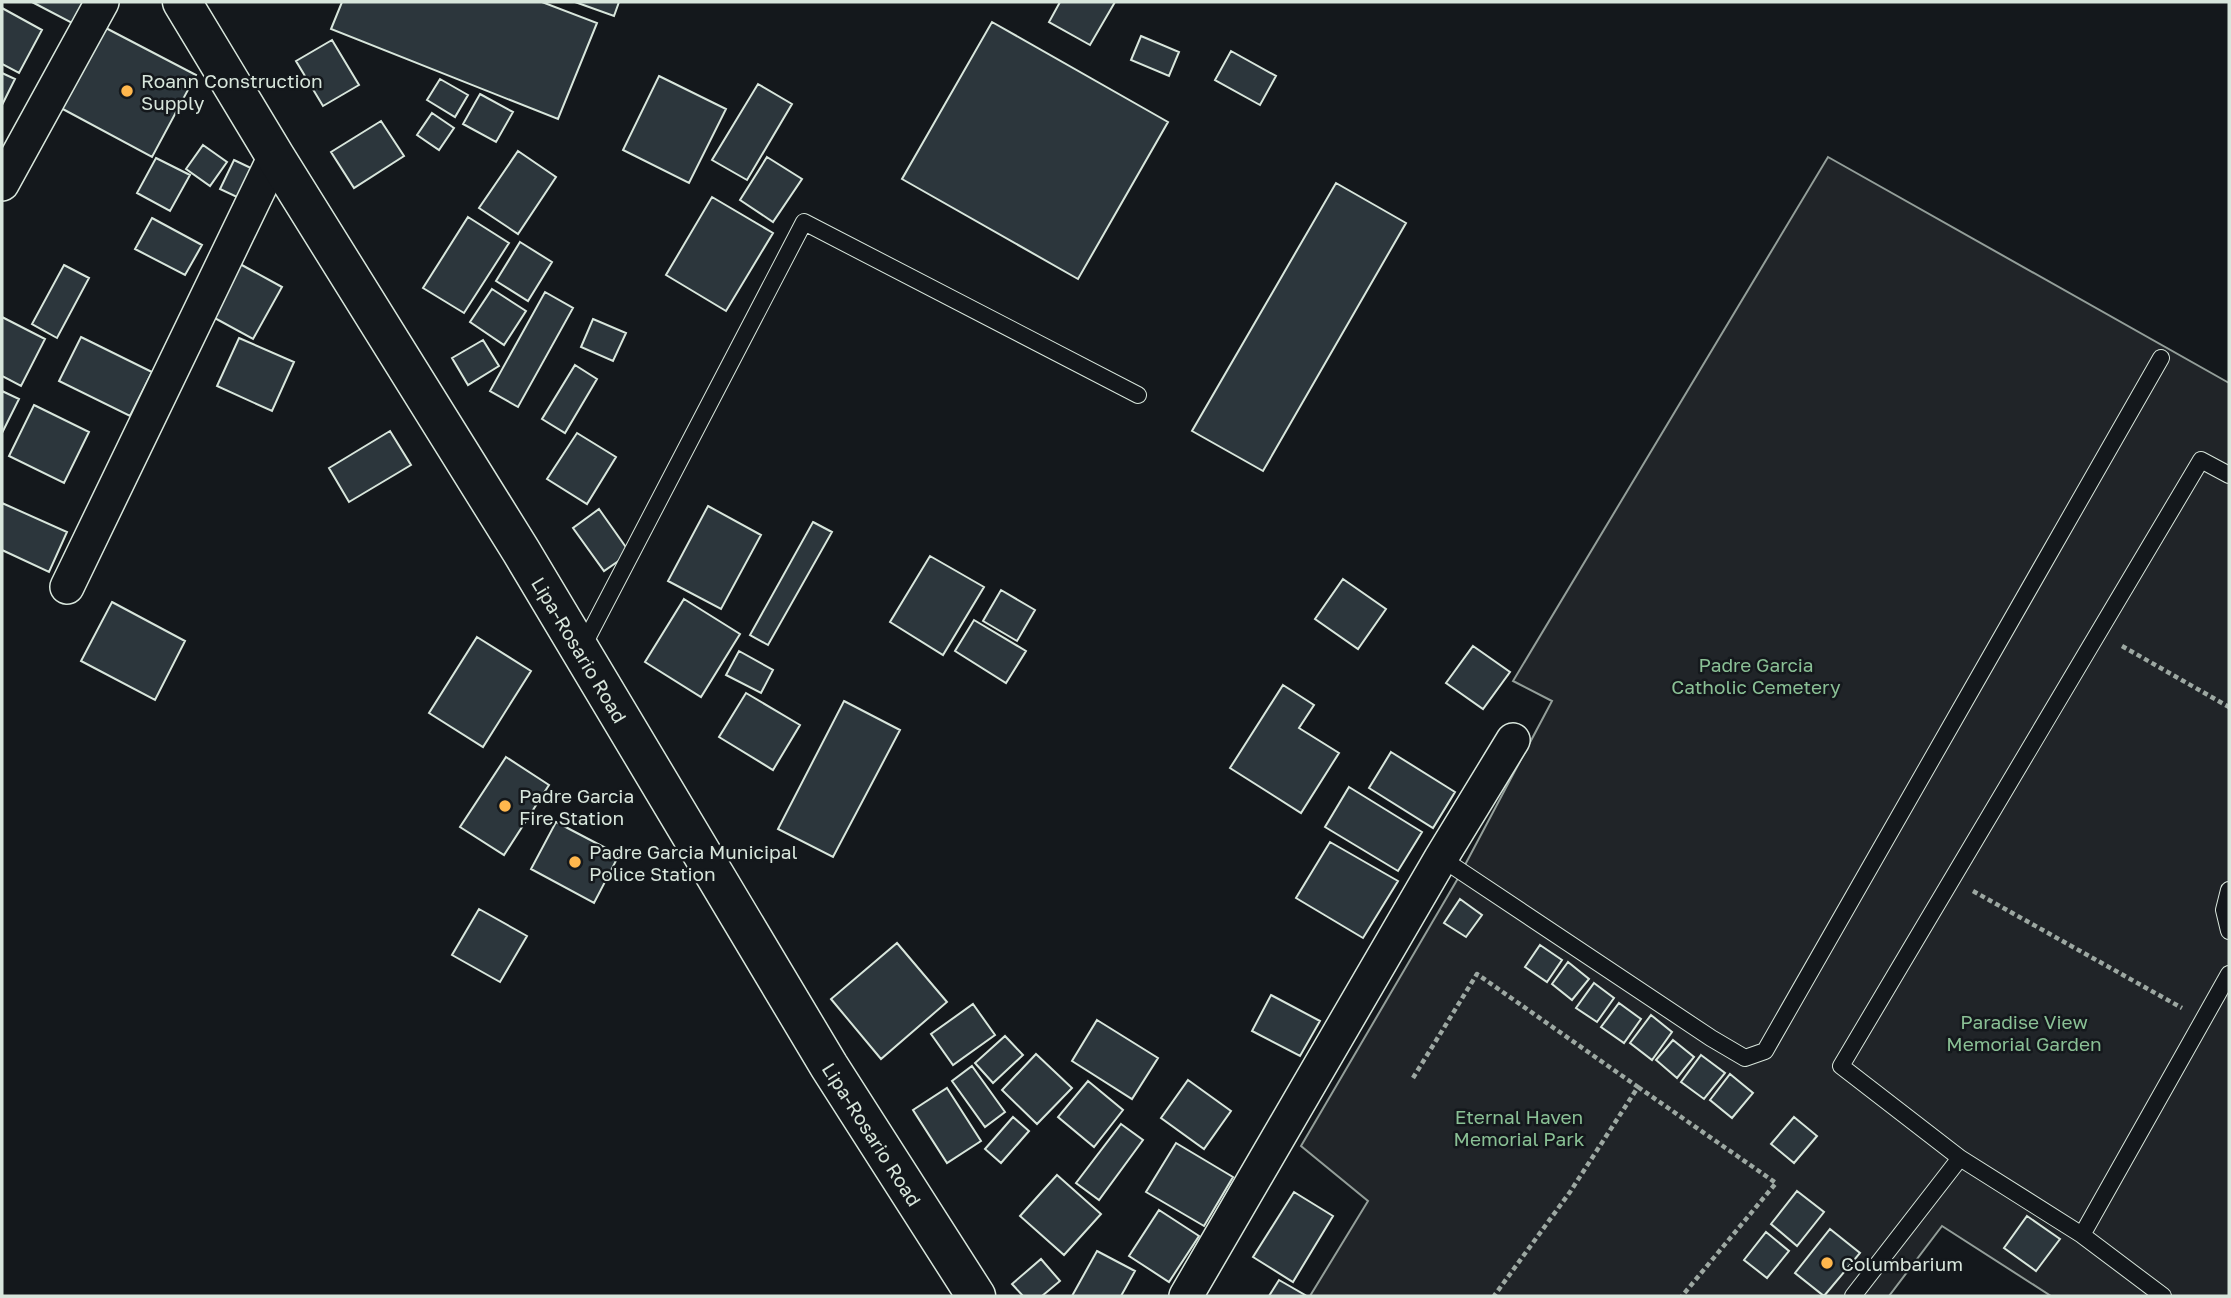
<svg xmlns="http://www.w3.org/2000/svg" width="2231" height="1298" viewBox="0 0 2231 1298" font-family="'Golos Text',sans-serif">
<rect width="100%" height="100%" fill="#14181c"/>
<!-- green -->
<path fill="#202428" stroke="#939e99" stroke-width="2" d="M1828,157L2229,383V1296H2051L1942,1226L1889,1296H1310L1368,1201L1301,1146L1457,880L1552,701L1513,681Z"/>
<!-- building -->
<path fill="#2c363c" stroke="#d8e6dc" stroke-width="2" d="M32,2H83L72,23Z
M342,2H542L597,23L558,119L331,29Z
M575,2H619L614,16Z
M1060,2H1115L1090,45L1049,22Z
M2,8L42,30L19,73L2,64Z
M992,22L1168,122L1078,279L902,179Z
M102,26L196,75L152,157L59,107Z
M1141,36L1179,52L1169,76L1131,60Z
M332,40L359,85L323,106L296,61Z
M1231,51L1276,76L1260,105L1215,80Z
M2,73L15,79L2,105Z
M659,76L726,109L689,183L623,150Z
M440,79L468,95L455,117L427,100Z
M758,84L792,104L747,180L712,160Z
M480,94L513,112L496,142L463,124Z
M432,113L454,128L439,150L417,135Z
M381,121L404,156L354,188L331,152Z
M203,145L227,162L210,186L186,169Z
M518,151L556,177L518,234L479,208Z
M767,157L802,179L773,222L740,200Z
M156,158L190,175L170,211L137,193Z
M234,160L253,169L239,198L220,189Z
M1336,183L1406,223L1263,471L1192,431Z
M712,197L773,233L726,311L666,275Z
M468,217L509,243L464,313L423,288Z
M152,218L202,245L185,275L135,249Z
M520,242L552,262L528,301L496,281Z
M240,264L282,287L253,339L211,316Z
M64,265L89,278L57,338L32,324Z
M492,289L526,311L504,345L470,322Z
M545,292L573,308L518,407L490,391Z
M2,317L45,339L21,386L2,376Z
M593,319L626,333L613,361L581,347Z
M81,337L152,372L130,416L59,381Z
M239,338L294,362L272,411L217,386Z
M483,340L499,366L468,385L452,358Z
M575,365L597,379L565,433L542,419Z
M2,391L19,399L2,433Z
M34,405L89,432L64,483L9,456Z
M390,431L411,465L349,502L329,468Z
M577,433L616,457L587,504L547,479Z
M2,503L67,532L49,572L2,550Z
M708,506L761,535L721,609L668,581Z
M599,509L630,553L604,571L573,528Z
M813,522L832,532L768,645L750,635Z
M930,556L984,587L943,655L890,622Z
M1343,579L1386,609L1358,649L1315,619Z
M1001,590L1035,610L1017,641L983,621Z
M684,599L740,634L701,697L645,662Z
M112,602L185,641L155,700L81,661Z
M974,620L1026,651L1006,683L955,651Z
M477,637L531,671L483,747L429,713Z
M1473,646L1510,672L1483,709L1446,683Z
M739,651L773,670L761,693L726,675Z
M1283,685L1314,705L1299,728L1339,753L1301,813L1230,768Z
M746,693L800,725L773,770L719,737Z
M844,701L900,730L833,857L778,829Z
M1391,752L1455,792L1433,828L1369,788Z
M506,757L549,785L504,855L460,827Z
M1349,787L1422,832L1398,871L1325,827Z
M556,822L619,855L594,903L531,869Z
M1330,842L1398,881L1363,938L1296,898Z
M1460,899L1482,915L1466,937L1444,923Z
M479,909L527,936L500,982L452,955Z
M897,943L947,1002L881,1059L831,999Z
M1540,945L1562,960L1547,982L1525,967Z
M1568,962L1589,979L1572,1000L1552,984Z
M1594,983L1614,998L1597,1022L1576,1008Z
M1271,995L1320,1021L1300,1056L1252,1031Z
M1619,1003L1641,1019L1624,1043L1601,1027Z
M973,1004L995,1035L953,1065L931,1034Z
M1651,1015L1672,1032L1652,1060L1630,1043Z
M1097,1020L1158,1058L1132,1099L1072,1061Z
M1005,1036L1023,1055L993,1083L975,1063Z
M1673,1040L1694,1057L1677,1078L1656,1060Z
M1036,1054L1072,1088L1037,1124L1002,1090Z
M1701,1055L1725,1073L1704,1099L1681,1082Z
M972,1066L1005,1112L985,1127L952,1081Z
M1730,1074L1753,1093L1732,1118L1710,1100Z
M1188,1080L1231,1111L1204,1149L1161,1118Z
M1088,1081L1123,1110L1094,1147L1058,1117Z
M947,1088L981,1141L947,1163L913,1110Z
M1013,1117L1029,1131L1001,1163L985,1149Z
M1794,1117L1817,1136L1794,1163L1771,1144Z
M1121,1124L1143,1140L1099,1200L1076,1183Z
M1176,1143L1233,1177L1204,1226L1146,1192Z
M1057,1175L1101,1214L1064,1255L1020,1216Z
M1797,1191L1824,1212L1797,1246L1771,1224Z
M1294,1192L1333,1216L1293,1282L1253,1257Z
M1159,1210L1199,1236L1169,1282L1129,1256Z
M2027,1216L2060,1239L2036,1271L2004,1248Z
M1830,1229L1860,1253L1824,1296L1795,1273Z
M1766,1232L1789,1251L1767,1278L1744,1260Z
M1097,1251L1135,1271L1121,1296H1072Z
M1041,1259L1060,1281L1042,1296H1023L1012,1284Z
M1279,1280L1305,1295L1304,1296H1269Z"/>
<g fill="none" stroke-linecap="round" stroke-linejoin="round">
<!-- service casing -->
<g stroke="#d8e6dc" stroke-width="18">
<path id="service" d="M581,650L804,222L1138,395
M1441,858L1711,1038L1745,1058L1765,1051L2161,358
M2229,890L2224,910L2229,931
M2082,1235L2229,974
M1853,1296L1960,1158
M2163,1296L2082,1235L1960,1158L1841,1066L2201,460L2229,475"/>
</g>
<!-- minor casing -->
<g stroke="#d8e6dc" stroke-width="36">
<path id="minor" d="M2,184L102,2
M67,587L275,156
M1186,1296L1441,858L1513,740"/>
</g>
<!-- primary casing -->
<g stroke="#d8e6dc" stroke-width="41">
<g id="primary">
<path id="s1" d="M182,2L275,156L521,551L829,1066L976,1296"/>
</g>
</g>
<!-- path -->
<path stroke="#9da8a2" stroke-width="4.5" stroke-dasharray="5 3.5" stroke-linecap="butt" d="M2122,646L2229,707
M1973,891L2182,1008
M1413,1078L1477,974L1638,1087L1570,1192L1494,1296
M1638,1087L1776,1183L1682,1296"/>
<!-- service -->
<use href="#service" stroke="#14181c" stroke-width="16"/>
<!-- minor -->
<use href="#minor" stroke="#14181c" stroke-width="33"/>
<!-- primary -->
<use href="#primary" stroke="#14181c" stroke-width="38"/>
</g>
<!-- markers -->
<g fill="#ffb74d" stroke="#14181c" stroke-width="2.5">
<circle cx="127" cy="91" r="7"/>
<circle cx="505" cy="806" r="7"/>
<circle cx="575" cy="862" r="7"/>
<circle cx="1827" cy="1263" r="7"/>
</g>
<g text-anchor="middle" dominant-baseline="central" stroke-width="5" stroke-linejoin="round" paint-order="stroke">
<!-- poi labels -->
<g font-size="19" fill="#d8e6dc" stroke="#14181c" text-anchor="start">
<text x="141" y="80">Roann Construction<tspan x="141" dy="22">Supply</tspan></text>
<text x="519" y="795">Padre Garcia<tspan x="519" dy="22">Fire Station</tspan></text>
<text x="589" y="851">Padre Garcia Municipal<tspan x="589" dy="22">Police Station</tspan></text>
<text x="1841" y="1263">Columbarium</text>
</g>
<!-- street labels -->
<g font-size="19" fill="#d8e6dc" stroke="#14181c">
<text stroke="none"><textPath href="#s1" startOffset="760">Lipa-Rosario Road</textPath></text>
<text stroke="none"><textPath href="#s1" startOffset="1326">Lipa-Rosario Road</textPath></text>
</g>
<!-- park labels -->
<g font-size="19" fill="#8ac095" stroke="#14181c">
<text x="1756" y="664">Padre Garcia<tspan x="1756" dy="22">Catholic Cemetery</tspan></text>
<text x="2024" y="1021">Paradise View<tspan x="2024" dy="22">Memorial Garden</tspan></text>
<text x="1519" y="1116">Eternal Haven<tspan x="1519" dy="22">Memorial Park</tspan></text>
</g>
</g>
<!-- border -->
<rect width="2231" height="1298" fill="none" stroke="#d8e6dc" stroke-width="7"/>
</svg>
